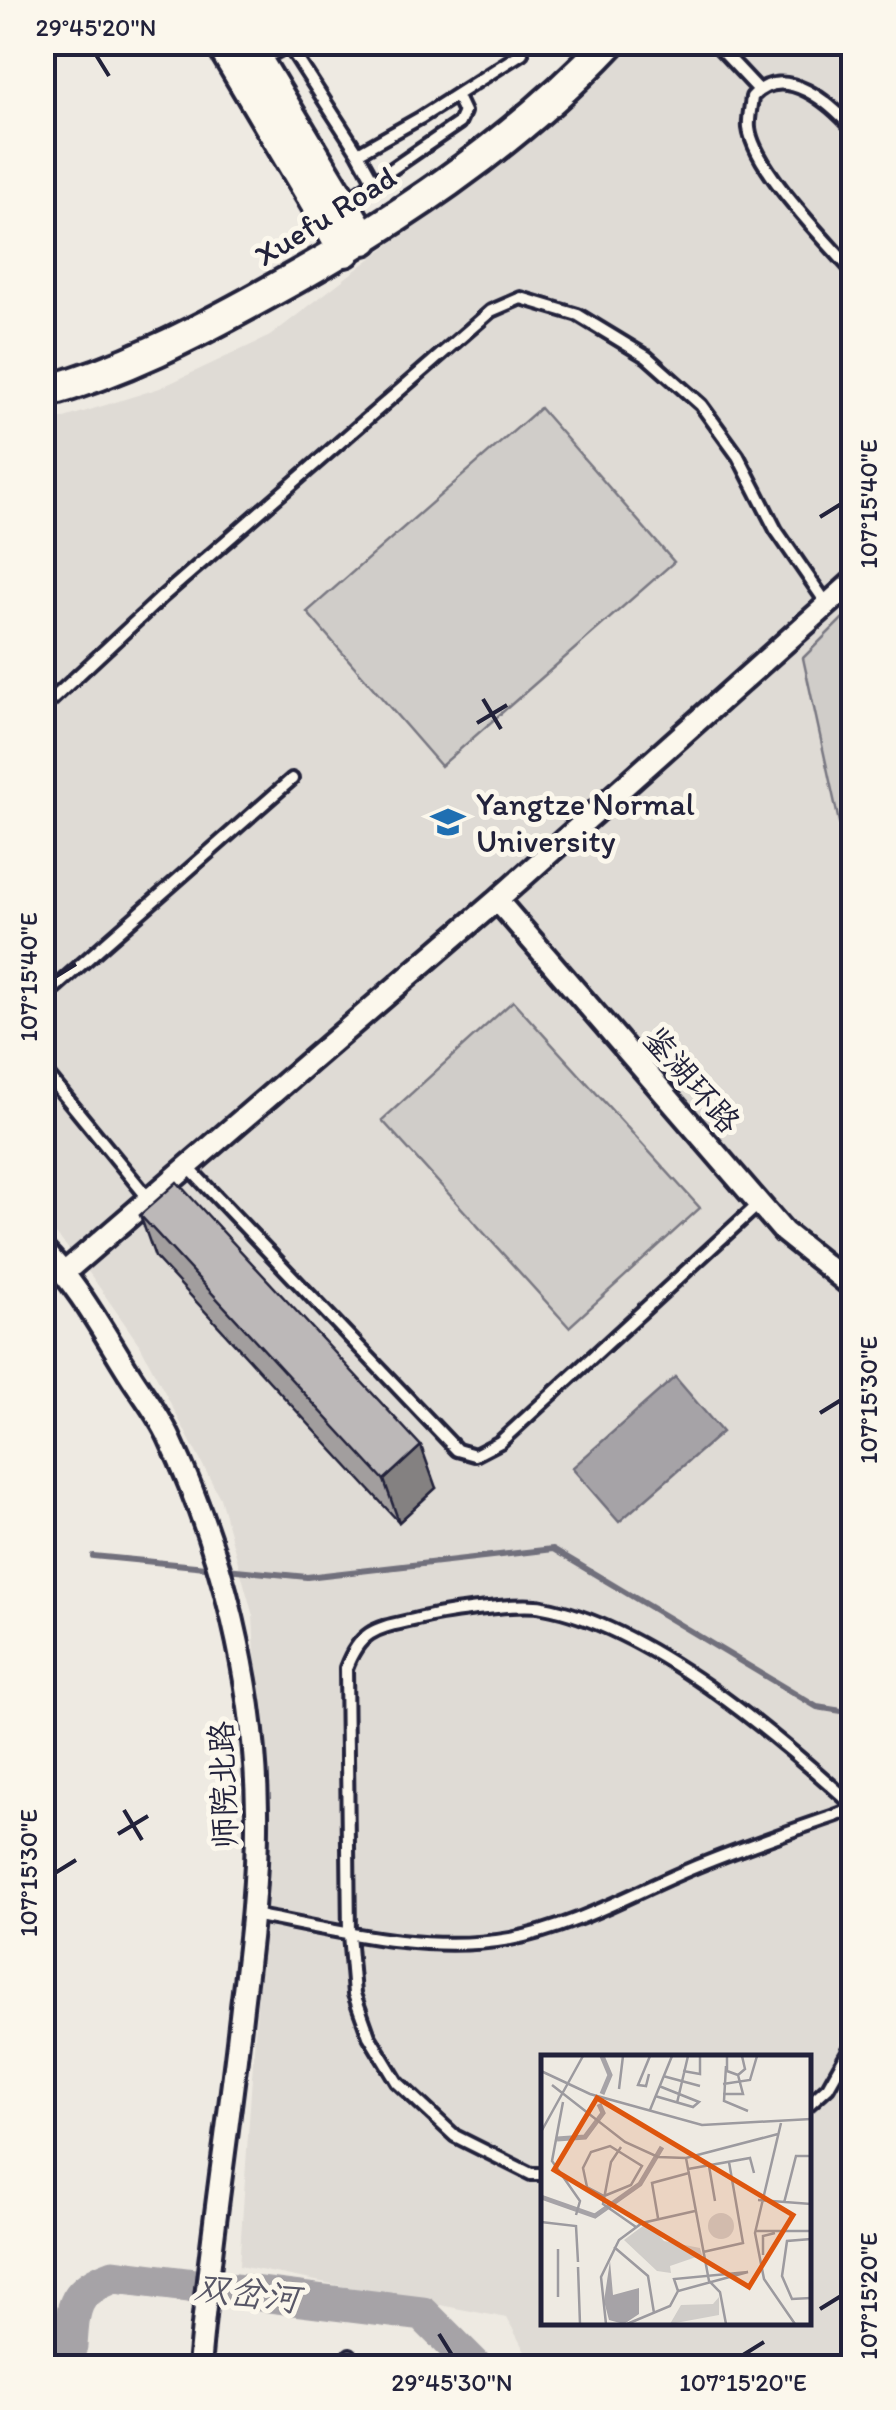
<svg xmlns="http://www.w3.org/2000/svg" width="896" height="2410" viewBox="0 0 896 2410" font-family="Itim,'LXGW WenKai TC',sans-serif">
<rect width="100%" height="100%" fill="#eeeae2"/>
<filter id="ink" filterUnits="userSpaceOnUse"><feTurbulence type="fractalNoise" baseFrequency=".01" numOctaves="2"/><feDisplacementMap in="SourceGraphic" scale="20" xChannelSelector="R" yChannelSelector="G"/><feConvolveMatrix kernelMatrix="1 2 1 2 8 2 1 2 1" color-interpolation-filters="sRGB"/></filter>
<g filter="url(#ink)">
<!-- built -->
<path fill="#dfdbd5" fill-rule="evenodd" d="M632,43H853V2367H533L507,2318L239,2266L266,1874L253,1616L220,1498L141,1347L90,1274L43,1219L42,425L160,388L270,336L570,105ZM544,2058H808V2322H544Z"/>
<!-- green -->
<path fill="#d0cdc9" stroke="#797882" stroke-width="2.5" d="M540,408L674,562L441,766L307,612Z
M853,608V886L803,658Z
M513,1001L700,1208L569,1327L382,1120Z"/>
<!-- water -->
<path fill="#a6a3a7" stroke="#716f7c" stroke-width="2.5" d="M675,1377L722,1432L619,1522L572,1468Z"/>
<g fill="none" stroke-linecap="round" stroke-linejoin="round">
<!-- stream -->
<path stroke="#716f7c" stroke-width="6" d="M93,1556L307,1577L553,1549L817,1707L854,1713"/>
<!-- river -->
<path stroke="#a6a3a7" stroke-width="35" d="M46,2358L70,2346C73,2305 73,2291 114,2276L423,2314L477,2368"/>
<!-- lane casing -->
<g stroke="#22223b" stroke-width="18">
<path id="lane" d="M714,42L759,90
M261,60L285,47L293,52L358,153L420,118L522,53
M854,130C832,105 784,61 752,97C751,107 748,118 749,128C754,169 826,240 854,273
M358,153L374,182
M347,200L459,123L464,112L456,95
M42,709L162,597L491,311L521,298L578,315L647,357L701,405L738,456L776,530L827,604
M42,999L292,779
M42,1068L149,1199
M188,1167L457,1450L475,1455L500,1442L759,1204
M253,1915C337,1931 425,1954 510,1939C572,1928 631,1894 688,1870C742,1847 798,1829 854,1809
M808,2105L828,2087L854,2041
M544,2174H531L455,2136L397,2082L369,2036L354,1994L349,1934L346,1668C362,1625 382,1628 422,1618C447,1612 520,1602 543,1607C648,1626 776,1735 854,1806
M349,2368L350,2355"/>
</g>
<!-- street casing -->
<g stroke="#22223b" stroke-width="28">
<path id="street" d="M497,900L784,1232L854,1288
M42,1249C78,1285 102,1330 129,1373C142,1394 159,1415 169,1437C223,1553 255,1683 257,1810C258,1876 250,1942 242,2007C229,2127 209,2247 199,2368
M65,1272L497,900L854,581"/>
</g>
<!-- secondary casing -->
<g stroke="#22223b" stroke-width="38">
<path id="secondary" d="M221,42L345,251
M252,53L364,239
M42,393C122,371 194,334 266,294C390,226 512,146 610,42"/>
</g>
<!-- lane -->
<use href="#lane" stroke="#fbf7ec" stroke-width="10"/>
<!-- street -->
<use href="#street" stroke="#fbf7ec" stroke-width="20"/>
<!-- secondary -->
<use href="#secondary" stroke="#fbf7ec" stroke-width="30"/>
</g>
<!-- wall -->
<path fill="#a29e9e" stroke="#22223b" stroke-width="2.5" d="M140,1215L436,1488L399,1522L155,1257Z"/>
<!-- shaded-wall -->
<path fill="#848181" stroke="#22223b" stroke-width="2.5" d="M421,1446L436,1488L399,1522L384,1480Z"/>
<!-- building -->
<path fill="#bcb8b8" stroke="#22223b" stroke-width="2.5" d="M177,1182L421,1446L384,1480L140,1215Z"/>
</g>
<!-- ticks -->
<path fill="none" stroke="#22223b" stroke-width="4" d="M96,55L109,76M820,517L841,504M483,699L501,729M477,723L507,705M55,977L76,964M820,1413L841,1400M124,1810L142,1840M118,1834L148,1816M55,1873L76,1860M820,2309L841,2296M439,2334L452,2355M743,2355L764,2342"/>
<!-- icons -->
<defs>
<g id="university-bare" transform="scale(2.7)"><path d="M0-5L7-2L0 1L-7-2ZM-4 1L0 2.5L4 1V4Q0 6-4 4Z" fill="#1f6fb2" stroke="#fbf7ec" stroke-width="2.5" paint-order="stroke"/></g>
</defs>
<g fill-rule="evenodd">
<use href="#university-bare" x="448" y="822"/>
</g>
<g text-anchor="middle" dominant-baseline="central" stroke-width="10" stroke-linejoin="round" paint-order="stroke">
<!-- street labels -->
<g font-size="32" fill="#22223b" stroke="#fbf7ec">
<text transform="translate(325 216) rotate(-32)">Xuefu Road</text>
<text transform="translate(692 1080) rotate(49)">鉴湖环路</text>
<text transform="translate(223 1785) rotate(-92)">师院北路</text>
</g>
<!-- poi labels -->
<g font-size="32" fill="#22223b" stroke="#fbf7ec" text-anchor="start">
<text x="476" y="804">Yangtze Normal<tspan x="476" dy="37">University</tspan></text>
</g>
<!-- water labels -->
<g font-size="35" font-style="italic" fill="#575666" stroke="#fbf7ec">
<text transform="translate(247 2293) rotate(7)">双岔河</text>
</g>
</g>
<!-- overview -->
<g transform="translate(541 2055)">
<rect width="270" height="270" fill="#eeeae2"/>
<path d="M167 171a13 13 0 1 1 26 0a13 13 0 1 1-26 0ZM106,168L123,186L159,193L161,200L129,211L130,218L116,216L83,185ZM178,242V260L129,269L140,250L172,249Z" fill="#d0cdc9"/>
<path d="M69,206L72,240L98,233V259L83,269L68,265L63,246Z" fill="#a6a3a7"/>
<path fill="none" stroke="#a6a3a7" stroke-width="5" d="M61,39L69,20L61,1M16,84L44,82L62,58L58,49M0,142L54,161L99,129L121,92"/>
<path fill="none" stroke="#9c9a9f" stroke-width="2.5" d="M186,1V16L197,20L204,14L201,1M185,11L183,46L207,56M0,16L49,39L161,70L270,64M142,16L159,19V1M108,19L105,31L97,30L109,1M122,21L159,31M182,29L209,25L216,1M11,30L84,87L117,102L145,103L237,79M78,34L82,1M182,39H202L197,20M114,41L152,52L158,47L118,31M22,47L11,106L39,146L35,160M136,48L147,1M109,55L131,1M240,68L214,178L223,224L254,269M0,77L42,1M69,91L101,111L90,130L63,141L46,132L42,113L50,97ZM80,92L70,107L62,149L95,172M145,103L168,226L179,237L185,269M168,111L174,146M147,114L209,103L213,118M217,145L270,149M243,148L255,101H270M117,163L111,128L148,118M0,167L35,171L37,207M214,176H270M270,184L246,186L241,221L251,244L270,243M73,192L107,221L113,258M17,194V242M162,197L202,188L188,107M222,200V181L234,178M37,212L39,269M65,269L60,222L78,185L101,168L154,156M86,269L129,251L137,236L207,217L133,224L137,236"/>
<path fill="#de560e" fill-opacity="0.15" stroke="#de560e" stroke-width="5" d="M56,43L252,160L208,232L13,115Z"/>
<rect width="270" height="270" fill="none" stroke="#22223b" stroke-width="5"/>
</g>
<!-- margin -->
<rect width="896" height="2410" fill="none" stroke="#fbf7ec" stroke-width="110"/>
<rect x="55" y="55" width="786" height="2300" fill="none" stroke="#22223b" stroke-width="4"/>
<g font-size="25" text-anchor="middle" fill="#22223b">
<text x="96" y="36">29°45'20"N</text>
<text transform="translate(868 504) rotate(-90)" y="9">107°15'40"E</text>
<text transform="translate(28 977) rotate(-90)" y="9">107°15'40"E</text>
<text transform="translate(868 1400) rotate(-90)" y="9">107°15'30"E</text>
<text transform="translate(28 1873) rotate(-90)" y="9">107°15'30"E</text>
<text transform="translate(868 2296) rotate(-90)" y="9">107°15'20"E</text>
<text x="452" y="2391">29°45'30"N</text>
<text x="743" y="2391">107°15'20"E</text>
</g>
</svg>
